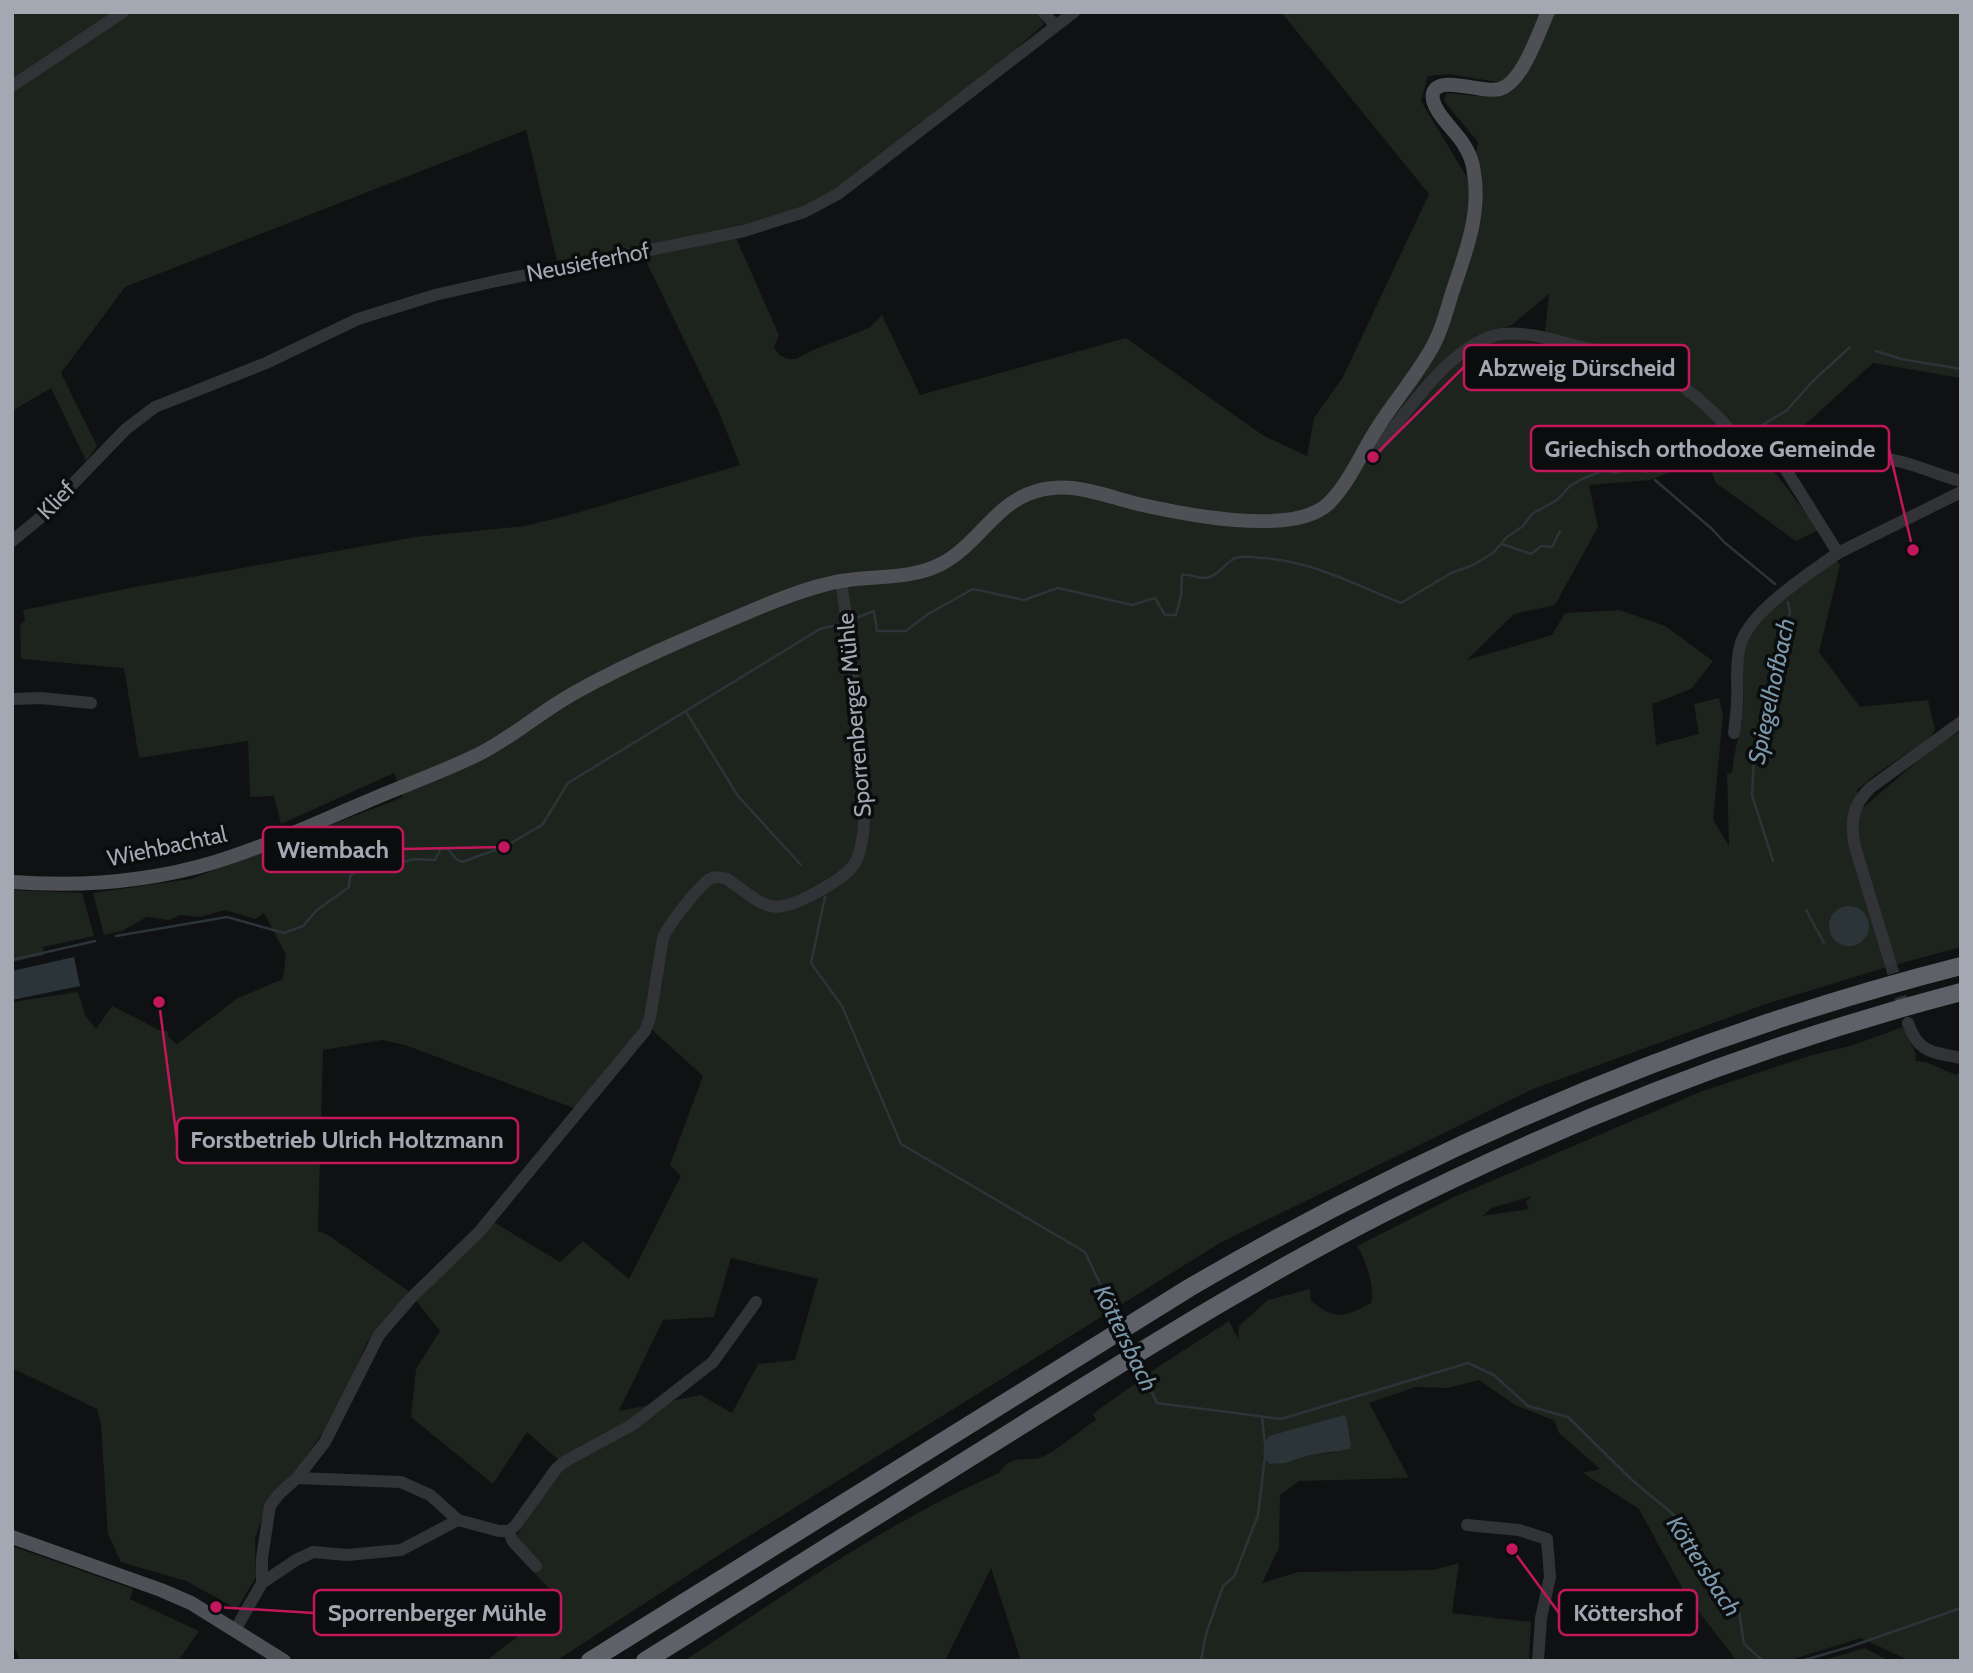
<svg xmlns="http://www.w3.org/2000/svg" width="1973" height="1673" viewBox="0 0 1973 1673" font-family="Cabin,sans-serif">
<rect width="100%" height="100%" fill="#101112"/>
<!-- green -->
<path fill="#1d241d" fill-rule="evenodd" d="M12,12H1037L1044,24L963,97L861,177L802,210L743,229L557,261L526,130L125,287L61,373L97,446L86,461L51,388L12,411Z
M1281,12H1961V378L1873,363L1788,440L1761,432L1727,450L1750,454L1776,474L1819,530L1796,541L1716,483L1707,458L1650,480L1589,485L1598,527L1555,605L1514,614L1467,660L1552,635L1565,613L1620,610L1665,626L1713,661L1691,689L1652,704L1656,745L1699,734L1694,704L1719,698L1723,715L1713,819L1729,846L1727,774L1732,773C1734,751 1741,730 1743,708C1745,688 1740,669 1744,649C1751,614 1809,580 1836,559L1840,565L1819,652L1860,707L1928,700L1935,729L1930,738L1875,775L1857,790L1859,811L1934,747L1961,731V947L1887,967L1763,1005L1533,1089L1220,1243L722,1553L556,1661H486L562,1602L509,1547L564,1465L527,1432L493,1484L411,1417L416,1369L440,1331L414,1298L471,1244L492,1221L560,1262L583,1241L629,1279L681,1176L670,1165L703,1076L652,1030L665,947L669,936L676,923L710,883L716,881L708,875L660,933L647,1015L644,1026L576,1109L405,1045L382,1040L323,1050L318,1231L328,1235L410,1292L390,1313L366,1344L337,1412L299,1467L266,1507L255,1538L256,1577L237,1609L186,1581L121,1562L108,1534L101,1424L97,1409L12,1368V1002L78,992L85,1015L96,1029L112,1006L161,1031H167L169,1038L177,1044L238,998L283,979L286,955L264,913L255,919L225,910L200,917L180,915L169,920L147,917L122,931L104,935L93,893L191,879L403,797L394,773L281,824L274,796L250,797L248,741L139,758L124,668L21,659L20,626L25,620L23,610L135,587L415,537L525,526L573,514L740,465L718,410L644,257L736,238L779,335L774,347L779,355L788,359H796L813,350L869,328L882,315L920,395L1126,338L1264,436L1307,456L1314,418L1343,377L1429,194ZM1449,74L1497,82L1477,96L1446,93L1444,101L1478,142L1471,184L1421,101L1428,76ZM1549,294L1544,340L1610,346L1638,367L1518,339H1498L1481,345L1476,336L1512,325ZM731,1258L818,1279L795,1360L758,1364L732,1413L701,1395L619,1411L663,1320L714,1317Z
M12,890L82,893L94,936L43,947L44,955L12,962Z
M1903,1027L1916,1054L1915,1061L1926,1062L1956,1075L1961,1072V1661H1910L1861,1638L1787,1661H1737L1686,1595L1639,1509L1583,1473L1600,1469L1558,1432L1555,1421L1515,1405L1479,1380L1448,1388L1416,1387L1369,1403L1409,1478L1299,1481L1280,1495L1279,1548L1262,1583L1298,1572L1433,1570L1459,1563L1452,1613L1531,1622L1529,1661H1021L991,1568L945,1661H684C786,1594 887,1522 999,1473C1014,1451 1028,1464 1044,1456C1062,1447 1079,1431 1096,1420L1093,1414L1158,1367L1229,1321L1238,1339L1239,1326L1268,1300L1310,1289L1311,1301C1336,1321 1344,1317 1371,1303C1375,1287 1366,1260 1357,1246L1454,1197L1700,1092L1812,1055L1850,1046ZM1532,1196L1526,1202L1529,1209L1482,1216L1492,1208ZM1269,1436L1336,1452L1306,1456L1286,1463Z
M12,1546L133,1589L130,1599L199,1631L178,1661H21L12,1643Z
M1865,1648L1889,1661H1821Z"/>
<!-- water -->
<path fill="#2b3439" d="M1829 926a20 20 0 1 1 40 0a20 20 0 1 1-40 0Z
M74,957L80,986L12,1000V971Z
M1344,1415L1346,1417L1351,1446L1349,1449L1306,1456L1286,1463L1270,1464C1260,1456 1263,1445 1269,1436Z"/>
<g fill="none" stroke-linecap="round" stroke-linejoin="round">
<!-- stream -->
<path stroke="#2b3439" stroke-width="2.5" d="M1876,351L1901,359L1961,369
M1741,434L1759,427L1786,411L1813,381L1850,347
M1633,466L1646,472
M1655,480L1712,529L1724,542L1775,584
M1502,544L1531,554L1541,546L1552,547L1560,531
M856,618L874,611L877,631H906L928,614L973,589L1024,600L1058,588L1132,605L1155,598L1165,615H1176L1181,596L1182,575C1190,573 1195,578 1203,578C1220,578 1224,560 1239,557C1246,556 1254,557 1261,558C1310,560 1356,585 1401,603L1451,573L1473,565L1493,553L1507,537L1523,526L1532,514L1557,500L1570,486L1582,479L1604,470L1616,473L1661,454L1719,440
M686,712L738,796L801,865
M1773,861L1752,795L1754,757L1771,702L1777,660L1790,613L1788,602
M825,897L811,963L842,1006L901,1144L1085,1252L1119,1324
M1806,910L1824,943
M116,936L227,917L284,933L303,926L317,910L349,887L350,876L360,868H384L414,859L435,860L441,848L448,849L456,859L462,862L504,847L542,825L568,783L820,629L840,624
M12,960L95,941
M1125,1336L1131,1349
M1137,1361L1157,1403L1281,1419L1468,1363L1494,1375L1528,1406L1568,1417L1632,1480L1674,1515L1713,1577L1723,1600L1739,1610L1744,1644L1763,1661
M1262,1417L1265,1444
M1201,1661L1206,1634L1223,1586L1234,1577L1258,1515L1265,1457
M1801,1661L1849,1647L1961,1608"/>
<!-- minor-tunnel -->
<path stroke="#2d2f32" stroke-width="12" stroke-dasharray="12 6" stroke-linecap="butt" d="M1890,962L1906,1015"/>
<!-- minor -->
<path stroke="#323336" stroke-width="12" d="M1043,12L1055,25
M12,86L123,12
M1364,450L1369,452L1375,451C1406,414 1452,341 1502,334C1529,331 1560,342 1586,348C1609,353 1654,363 1671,377C1686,389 1702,401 1716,415C1729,427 1741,448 1758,454C1798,470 1838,454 1879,458C1907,460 1934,474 1961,481
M1781,462L1838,553L1961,492
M12,541L40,518L126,429L155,407L266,363L358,319L435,295L496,281L744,231L804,212L838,194L1074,12
M12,699L41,698L91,703
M1734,733C1735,723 1737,712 1737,701C1738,682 1735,664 1740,646C1748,612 1810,573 1838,553
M1890,962L1855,847C1850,822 1852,806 1870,788L1961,722
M1908,1023C1918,1053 1932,1052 1961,1058
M297,1478L401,1482L430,1495L458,1520L499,1531H509L516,1525L556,1469L564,1462L632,1425L713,1362L756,1302
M1467,1525L1519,1530L1547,1539L1550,1577L1541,1618L1538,1661
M509,1531L512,1540L536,1566
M262,1583L296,1560L313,1552L347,1555L401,1550L458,1520
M235,1630L262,1583V1558L270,1506L279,1494L297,1478L325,1442L379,1335L410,1299L479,1232L645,1031L650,1018L663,938C667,927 700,884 710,879C716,876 721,877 727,879C767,907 770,918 817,892C830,885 852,873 857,859C870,826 862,786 860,752C855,695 850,638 841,581"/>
<!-- major -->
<path stroke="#4e5055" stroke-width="14" d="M12,882C81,887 149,882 215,862C267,846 318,822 368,801C405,785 445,771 481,753C514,736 543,710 576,692C630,662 687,638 744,614C774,601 808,587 841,581C874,575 910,580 941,564C975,547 993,508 1028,494C1066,478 1101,495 1138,504C1182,514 1292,537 1328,504C1349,484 1362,451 1378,427C1396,398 1420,372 1435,342C1443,326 1447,309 1452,293C1465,254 1481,215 1474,173C1473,163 1470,154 1464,145C1457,132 1429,109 1433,93C1439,74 1483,94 1500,89C1523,82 1538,33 1548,12
M12,1537L161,1590L191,1603L284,1661"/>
<!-- highway -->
<path stroke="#5e6167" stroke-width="18" d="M590,1661L1189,1288C1430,1147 1689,1035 1961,966
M645,1661C773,1581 902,1500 1030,1420C1146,1348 1262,1275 1384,1213C1568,1120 1761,1044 1961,992"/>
</g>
<g text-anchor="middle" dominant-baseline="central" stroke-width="7" stroke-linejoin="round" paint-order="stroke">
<!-- street labels -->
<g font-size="23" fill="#a3a8b2" stroke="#0b0c0d">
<text transform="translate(588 262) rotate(-11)">Neusieferhof</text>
<text transform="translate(56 500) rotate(-46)">Klief</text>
<text transform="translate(854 715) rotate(-95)">Sporrenberger Mühle</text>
<text transform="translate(167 846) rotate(-12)">Wiehbachtal</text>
</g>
<!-- water labels -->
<g font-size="24" font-style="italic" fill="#7b98ab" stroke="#0b0c0d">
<text transform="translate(1771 691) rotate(-78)">Spiegelhofbach</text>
<text transform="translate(1126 1338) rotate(64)">Köttersbach</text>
<text transform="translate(1704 1566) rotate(57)">Köttersbach</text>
</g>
</g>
<!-- callouts -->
<path fill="none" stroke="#c2185b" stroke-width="2.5" d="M1373 457L1464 367M1913 550L1889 449M504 847L403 849M159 1002L177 1140M216 1607L314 1613M1512 1549L1559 1613"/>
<g fill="#c2185b" stroke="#0b0c0d" stroke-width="2.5">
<circle cx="1373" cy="457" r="7"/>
<circle cx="1913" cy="550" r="7"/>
<circle cx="504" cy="847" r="7"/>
<circle cx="159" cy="1002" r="7"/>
<circle cx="216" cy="1607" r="7"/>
<circle cx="1512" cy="1549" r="7"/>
</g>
<g fill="#0b0c0d" stroke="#c2185b" stroke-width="2.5">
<rect x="1464" y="345" width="225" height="45" rx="7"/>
<rect x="1531" y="426" width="358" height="45" rx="7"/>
<rect x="263" y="827" width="140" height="45" rx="7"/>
<rect x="177" y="1118" width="341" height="45" rx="7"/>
<rect x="314" y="1590" width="247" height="45" rx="7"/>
<rect x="1559" y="1590" width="138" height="45" rx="7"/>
</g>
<g font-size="24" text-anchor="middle" font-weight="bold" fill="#a3a8b2">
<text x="1577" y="376">Abzweig Dürscheid</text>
<text x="1710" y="457">Griechisch orthodoxe Gemeinde</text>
<text x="333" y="858">Wiembach</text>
<text x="347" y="1148">Forstbetrieb Ulrich Holtzmann</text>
<text x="437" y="1621">Sporrenberger Mühle</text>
<text x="1628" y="1621">Köttershof</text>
</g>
<!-- border -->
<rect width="1973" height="1673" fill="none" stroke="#a3a8b2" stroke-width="28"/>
</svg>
